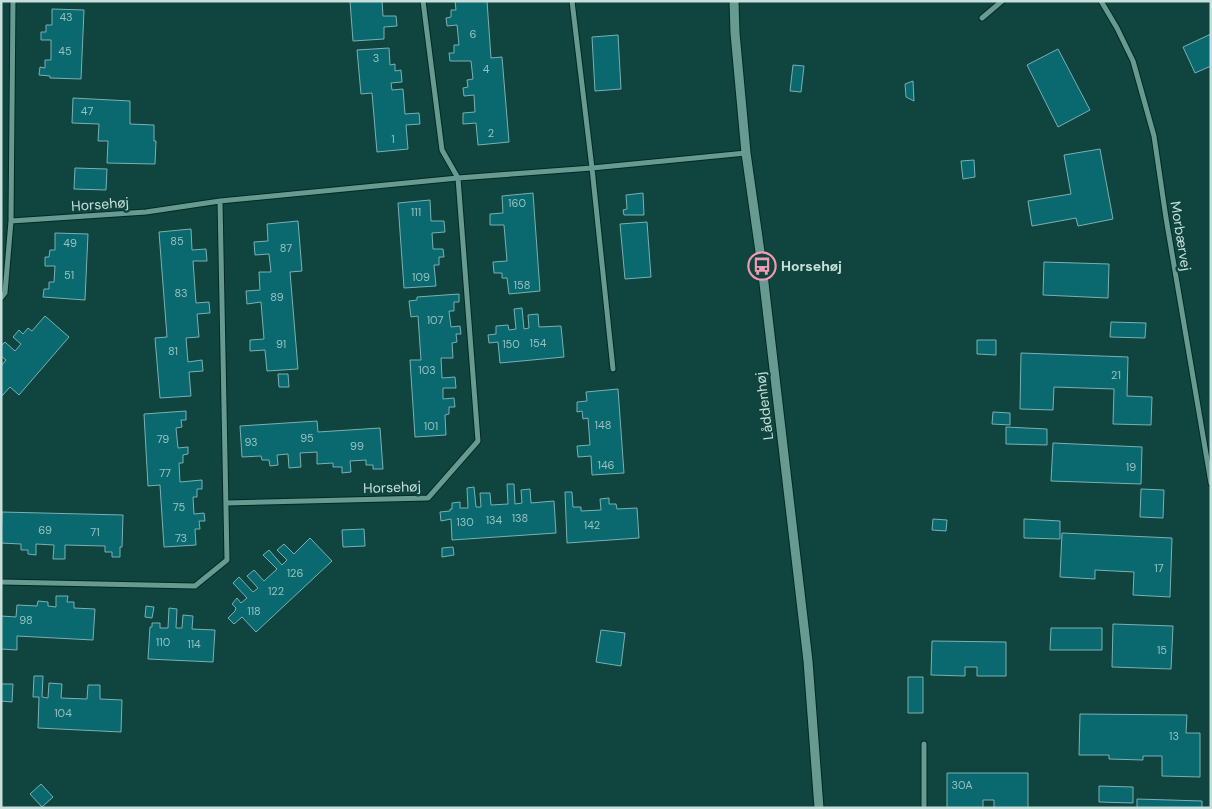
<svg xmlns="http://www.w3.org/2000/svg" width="1212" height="809" viewBox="0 0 1212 809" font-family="'DM Sans',sans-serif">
<rect width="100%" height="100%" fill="#0f453e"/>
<!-- building -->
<path fill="#09696f" stroke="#7bb0b4" d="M350,1H382L383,16H396L397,26L384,27V39L353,41Z
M455,1H487L491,58L502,57L509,142L478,145L476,123L463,124V113L475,112L474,95L464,96L463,88L468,87L467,80L473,79L471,61H450L449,53H454V45H459L457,25L447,26L446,18L451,17V10H456Z
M52,9L84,10L81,79L50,78V76L39,75L40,67L45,68V60H51V40H41V32H46V25H52Z
M1211,34V66L1195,73L1183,47Z
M618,35L621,89L595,91L592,37Z
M389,48L390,65L395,64V71L401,70L402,82L391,83L392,90L403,89L405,114L419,113L420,124L406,125L408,149L377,152L372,93L361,94L357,50Z
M1058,49L1090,110L1058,127L1027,65Z
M793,65L804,66L801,92L790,91Z
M913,81L914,101L906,97L905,84Z
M73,98L130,101V124L154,125V141H156L155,164L107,163L108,141H98L99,124L72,123Z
M1100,149L1113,219L1078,226L1076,218L1032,226L1028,201L1071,194L1064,155Z
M974,160L975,177L963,179L961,161Z
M75,168L107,169L106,190L74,189Z
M533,193L540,291L509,294L507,278H502V273H494L493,262L507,261L504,225H490V214L503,213L502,196Z
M643,193L644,215H624L623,210L627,209L626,195Z
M430,200L431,221H444L445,232L432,233L433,249H443L444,257H439V265H434L436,286L404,288L398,203Z
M298,221L302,271L290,272L298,369L267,371L265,350L250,351V340L264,339L261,302L247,304L246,291L260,290L259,272H271L269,254L255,255L254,242L268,241L267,224Z
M647,222L651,277L625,279L620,224Z
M191,229L192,250L206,249L207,261H193L196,303L209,302L210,313L197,314L199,337L186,338L188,362L202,360L203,371L189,372L191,396L160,398L155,338L167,337L159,232Z
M55,233L88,234L85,300L43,297L44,289H49V282H54L55,266H45V257H49L50,250H55Z
M1044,262L1109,264L1108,298L1043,295Z
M459,294V302H454V311H449L451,327L460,326L461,334H456L457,342L452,343L453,358H441L442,378L455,377L456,388H443V399L454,398L455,407H449V414L445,415L446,435L415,437L410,360H421L418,316L411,317L409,301L417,300V297Z
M522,308L524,329L529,328L528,315L538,314L539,327L561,326L564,357L500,363L498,342L489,343L488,335L496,334V326L508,325L509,330L516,329L514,309Z
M45,316L69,337L19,395L10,387L1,397V366L6,360L1,356V346L5,342L15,351L21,344L13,337L19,330L23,334L28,328L32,331Z
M1111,322L1146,323L1145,338L1110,337Z
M977,340H996V355L977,354Z
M1021,353L1128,357L1127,396L1152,397L1151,425L1113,424L1114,389L1054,387L1053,410L1020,409Z
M278,374H288L289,387H279Z
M618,389L624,473L592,475L591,456L578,457L577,446L590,445L588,418L583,419L582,411L577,412V402L587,401L586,392Z
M186,411V420H181L182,427L176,428L178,448L188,447V454L183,455V463H179L180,482L202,480V489H197V497H193L194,514L204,513L205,521H199L200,529H195L196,545L164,547L160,485L148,486L144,414Z
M993,412L1010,413V425L992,424Z
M317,421L318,432L380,428L383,469H373V465H366V460L350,461L351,472L342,473V467H333V463L317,464V452L300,453L301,467L289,468L288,454L277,455L278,465L270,466L269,460H262L261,456L242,457L240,426Z
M1006,427L1047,429V445L1006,444Z
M1053,443L1142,447L1141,484L1051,481Z
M507,484H514L515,504L522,503L521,490L530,489L531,503L554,501L556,533L452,540L451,519L441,521L440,512L450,511V509H452V503L460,502V508H468L467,488L474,487L476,507H481L480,493H490L491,505L508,504Z
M1141,489L1164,490L1163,518L1140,517Z
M565,492H572L573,507H581V511L601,510L600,499L609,498V504H616L617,509L637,508L639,538L567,543Z
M2,512L123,515L122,547H120V557H112V552H105V546L65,545V559H53L54,545L36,544V555L28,554V550H21V544L1,543Z
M933,519L947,520L946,531L932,530Z
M1024,519L1060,521V539L1024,538Z
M364,529L365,546L343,547L342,530Z
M1062,533L1172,538L1170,597L1133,595L1134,572L1095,570V579L1060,577Z
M310,538L332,561L256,632L242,617L234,624L228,618L235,611L236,608L232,604L237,598L241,603L247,598L233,583L239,577L253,592L258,588L247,576L254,570L264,581L277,569L263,555L269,550L282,565L287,560L277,550L284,544L294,554Z
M453,547L454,555L442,557V548Z
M56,596H68L67,602H74V608L95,609L93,640L17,636V650L1,649V616L16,617L17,605L37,606L38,601L48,602V606L56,607Z
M146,606L154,607L152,618L145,617Z
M169,608L177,609L176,628H182L183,615L193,616L192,629L215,630L213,662L148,659L150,627H152V623H160V628H168Z
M1113,624L1173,626L1171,669L1112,667Z
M1051,628H1102V650H1050Z
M601,630L625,633L621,666L596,662Z
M932,641L1006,642V676H977V667H965V676L931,675Z
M34,676H43L42,697L48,698L49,683L62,684L61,698L87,699L88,685H100V699L122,700L121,732L38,728L39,697H33Z
M908,677H923V713H908Z
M1,684H13L12,702L1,701Z
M1080,714L1187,715L1186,733H1200V777L1162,776V756H1143V760L1109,759V755H1079Z
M947,773H1028V808H994V800H983V808H947Z
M41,784L53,797L42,807L30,794Z
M1099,786L1133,787V803L1099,802Z
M1137,799L1202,801V808H1137Z"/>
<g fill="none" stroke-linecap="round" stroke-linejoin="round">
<!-- minor casing -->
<g stroke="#002a24" stroke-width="7">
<path id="minor" d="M572,1L592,168L613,369
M1101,1L1117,28L1133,61L1154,136L1166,218L1211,483
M982,18L1002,1
M11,221L146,212L220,201L458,178L592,168L746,153
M1,298L5,293L11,221L13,1
M226,503L428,498L478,441L458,178L442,150L423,1
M1,582L195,586L227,560L220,201
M924,744V808"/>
</g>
<!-- tertiary casing -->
<g stroke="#002a24" stroke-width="11">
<path id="tertiary" d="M734,1L735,33L746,153L762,266L808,661L819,808"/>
</g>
<!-- minor -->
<use href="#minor" stroke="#679a91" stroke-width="5"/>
<!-- tertiary -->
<use href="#tertiary" stroke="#679a91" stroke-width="9"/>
</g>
<!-- icons -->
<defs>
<g id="bus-ring" transform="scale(1.4375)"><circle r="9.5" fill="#0f453e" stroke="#f19ab2" stroke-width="1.5"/><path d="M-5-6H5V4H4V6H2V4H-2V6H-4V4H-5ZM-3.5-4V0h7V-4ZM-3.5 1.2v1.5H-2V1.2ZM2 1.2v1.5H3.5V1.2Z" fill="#f19ab2"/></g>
</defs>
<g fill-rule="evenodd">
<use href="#bus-ring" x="762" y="266"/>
</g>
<g text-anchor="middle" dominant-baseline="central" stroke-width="5" stroke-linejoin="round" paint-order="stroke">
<!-- number labels -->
<g font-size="11" fill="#98c2c0">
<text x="66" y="17">43</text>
<text x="473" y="34">6</text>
<text x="65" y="51">45</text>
<text x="376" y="58">3</text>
<text x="486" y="69">4</text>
<text x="87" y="111">47</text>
<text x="491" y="133">2</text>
<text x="393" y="139">1</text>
<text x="517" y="203">160</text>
<text x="416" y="212">111</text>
<text x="177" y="241">85</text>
<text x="70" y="243">49</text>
<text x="286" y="248">87</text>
<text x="69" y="275">51</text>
<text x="421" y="277">109</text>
<text x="522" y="285">158</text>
<text x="181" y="293">83</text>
<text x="277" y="297">89</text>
<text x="435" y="320">107</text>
<text x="538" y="343">154</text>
<text x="281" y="344">91</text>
<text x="511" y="344">150</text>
<text x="173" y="351">81</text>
<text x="427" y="370">103</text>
<text x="1116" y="375">21</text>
<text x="603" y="425">148</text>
<text x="431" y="426">101</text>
<text x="307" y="438">95</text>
<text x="163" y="439">79</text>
<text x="251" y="442">93</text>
<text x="357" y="446">99</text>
<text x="606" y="465">146</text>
<text x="1131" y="467">19</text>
<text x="165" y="473">77</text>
<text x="179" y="507">75</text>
<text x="520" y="518">138</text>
<text x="494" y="520">134</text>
<text x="465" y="522">130</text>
<text x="592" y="525">142</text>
<text x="45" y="530">69</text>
<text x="95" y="532">71</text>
<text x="181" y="538">73</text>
<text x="1159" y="568">17</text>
<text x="295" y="573">126</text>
<text x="276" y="591">122</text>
<text x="254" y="611">118</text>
<text x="26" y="620">98</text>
<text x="163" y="642">110</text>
<text x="194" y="644">114</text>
<text x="1162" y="650">15</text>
<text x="63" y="713">104</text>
<text x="1174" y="736">13</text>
<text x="962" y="785">30A</text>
</g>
<!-- street labels -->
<g font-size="14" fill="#c7e0db" stroke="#0f453e">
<text transform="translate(100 204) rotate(-4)">Horsehøj</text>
<text transform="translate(1181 236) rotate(81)">Morbærvej</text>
<text transform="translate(764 406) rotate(-97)">Låddenhøj</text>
<text transform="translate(392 487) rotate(-2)">Horsehøj</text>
</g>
<!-- poi labels -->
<g font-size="14" font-weight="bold" fill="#c7e0db" stroke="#0f453e" text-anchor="start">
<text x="781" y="266">Horsehøj</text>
</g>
</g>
<!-- border -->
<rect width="1212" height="809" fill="none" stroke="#c7e0db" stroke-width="5"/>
</svg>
